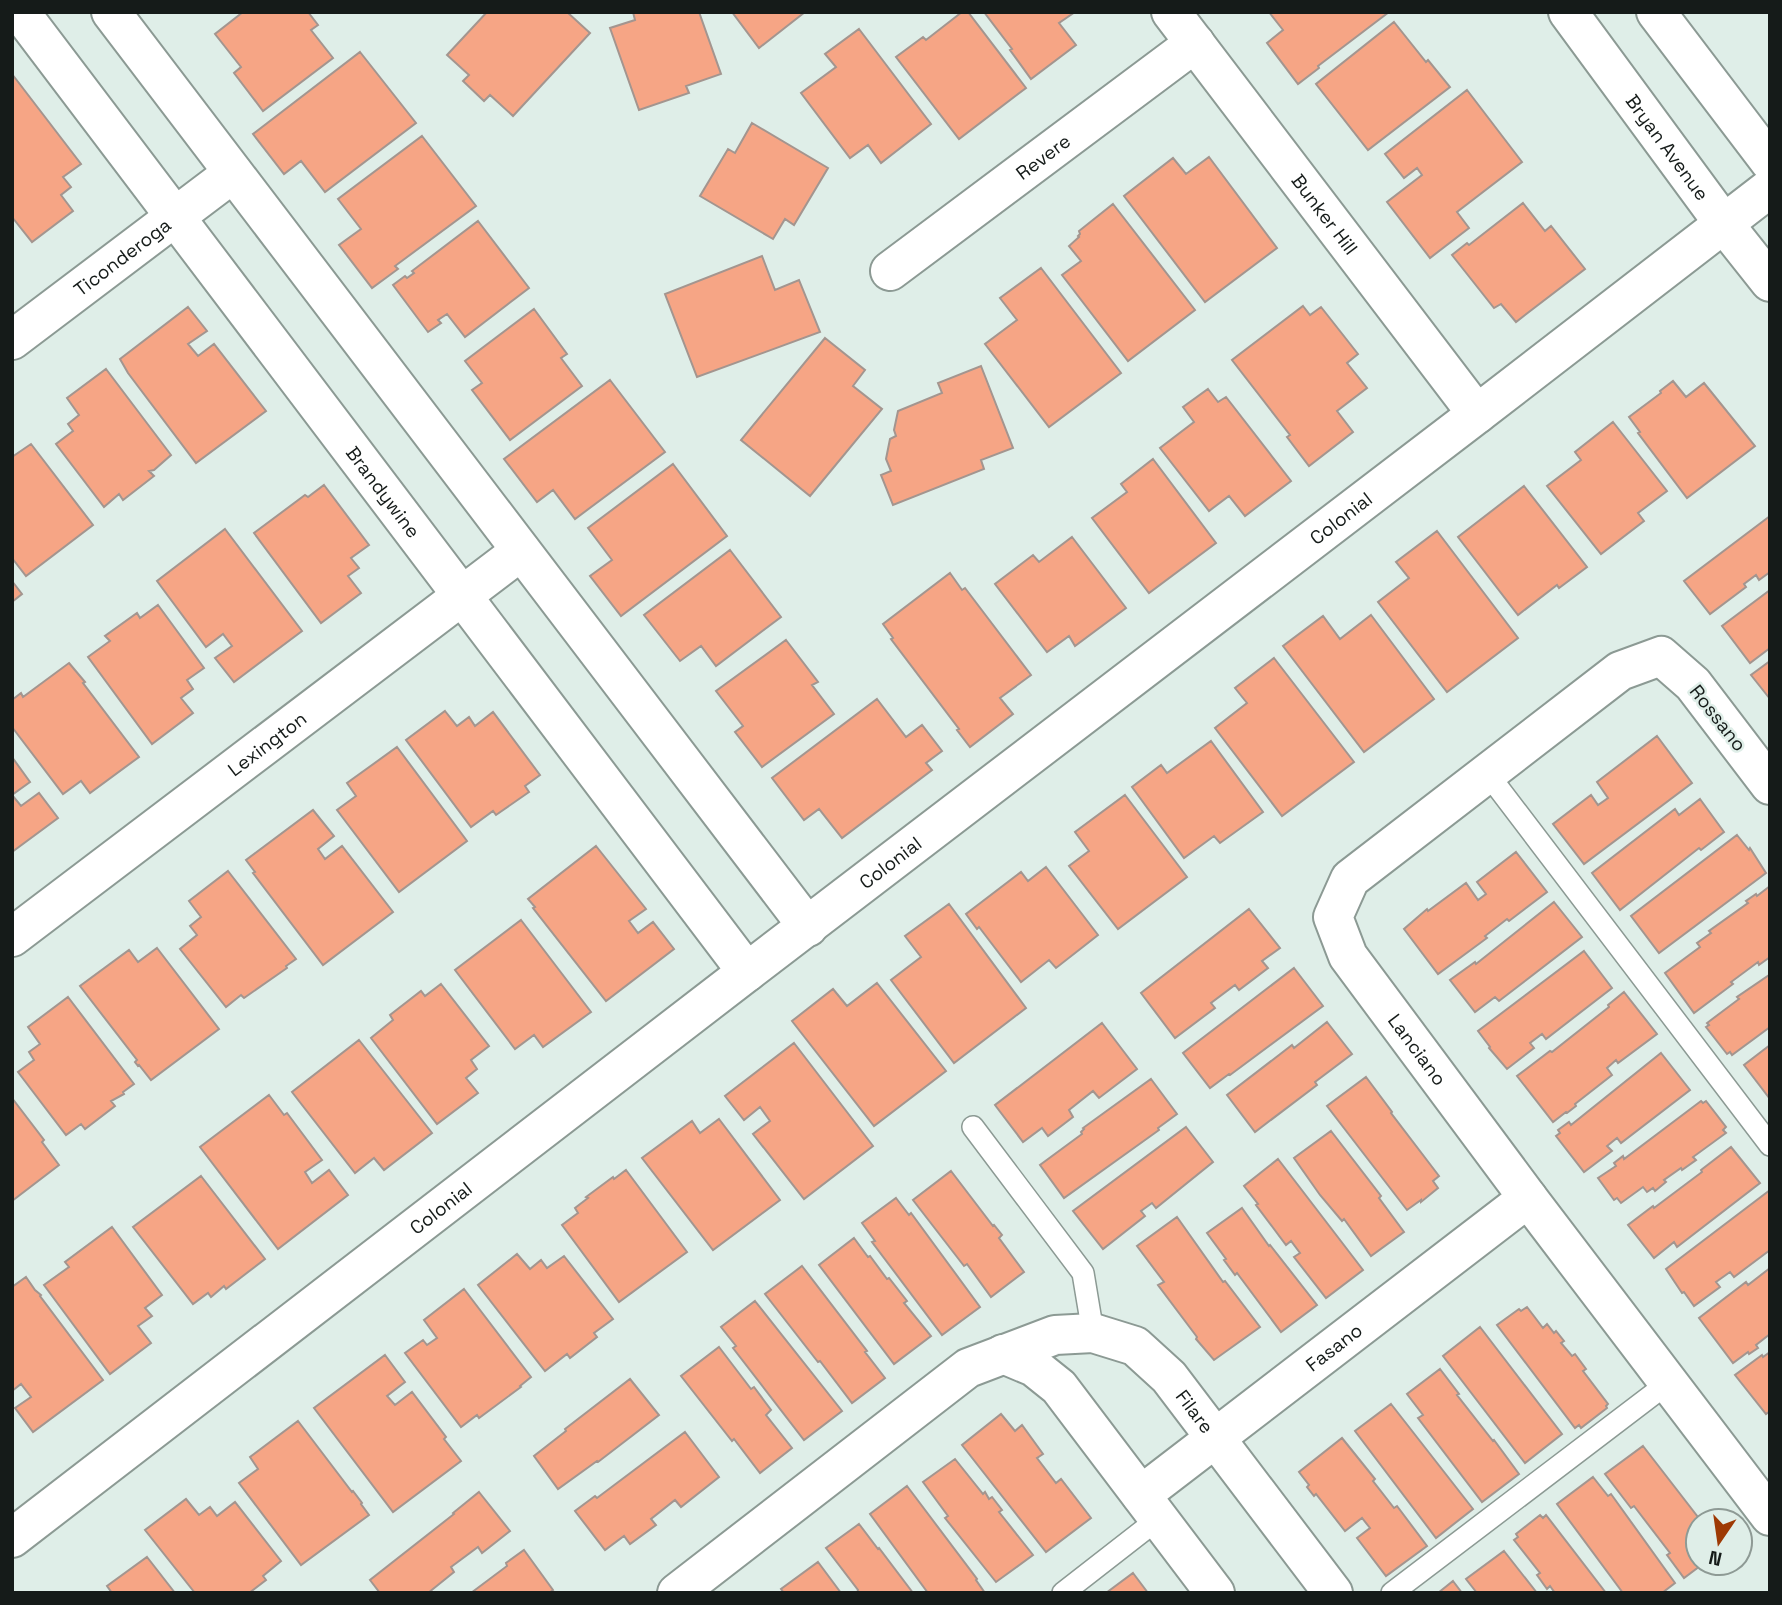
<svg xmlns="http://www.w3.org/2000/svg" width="1782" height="1605" viewBox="0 0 1782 1605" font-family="'Space Grotesk',sans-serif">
<rect width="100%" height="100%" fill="#dfeee8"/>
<!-- building -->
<path fill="#f6a585" stroke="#a3958f" stroke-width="2" d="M243,12H308L318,25L311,30L333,58L263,111L234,73L241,67L215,34Z
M487,12H567L590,33L513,116L490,95L484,101L463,81L469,75L447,55Z
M633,12H699L721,74L686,86L689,93L639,110L610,28L635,20Z
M732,12H805L759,48Z
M962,12H968L1026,88L959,139L896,57L923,37L926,40Z
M984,12H1075L1059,23L1076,45L1031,79L1010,50L1012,49Z
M1269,12H1389L1318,66L1319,68L1298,84L1267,43L1283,30Z
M1394,22L1426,62L1428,60L1450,87L1368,150L1316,84Z
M859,29L931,124L881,163L868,145L850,158L801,93L836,67L825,54Z
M360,52L416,123L325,192L301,161L284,174L253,134Z
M12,74L81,164L63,177L71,187L61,195L73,211L32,242L12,217Z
M1467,90L1522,162L1457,212L1469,228L1430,258L1387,202L1422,175L1417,168L1404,178L1385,154Z
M752,123L828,168L794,225L785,219L773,239L700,196L728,149L735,153Z
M422,136L476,206L395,266L398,269L372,288L339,245L361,229L338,199Z
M1209,157L1277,248L1205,302L1124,196L1173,158L1186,174Z
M1523,203L1545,231L1551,226L1585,269L1516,322L1501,304L1494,308L1452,255L1467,243L1469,245Z
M1113,204L1195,310L1128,361L1062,275L1081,261L1069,246L1079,237L1078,236L1080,234L1079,231Z
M478,221L529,288L465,337L447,314L438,320L441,323L428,332L393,285L405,276L407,278L414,273L412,271Z
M762,256L775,290L799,280L820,332L697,377L665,294Z
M1041,268L1121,373L1049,427L985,344L1017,320L1000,298Z
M1303,306L1310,315L1321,307L1358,354L1347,363L1367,388L1337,411L1353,432L1309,466L1287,437L1290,435L1232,360Z
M188,307L207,331L188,344L198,356L214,344L266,411L196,463L128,373L120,359Z
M534,309L567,354L561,358L582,386L510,440L472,390L482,383L465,361Z
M825,338L865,370L853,386L882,409L810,496L741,440Z
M981,366L1013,448L981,460L984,469L893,505L881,475L891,471L886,459L890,439L896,436L894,430L898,411L942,393L938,383Z
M106,369L171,455L154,470L149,471L154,476L123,500L119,494L104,507L56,444L73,431L68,424L79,415L67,398Z
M610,380L665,452L575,519L553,490L537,502L504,459Z
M1673,381L1686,397L1704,383L1755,446L1687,498L1638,433L1640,432L1629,417L1661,393L1660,391Z
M1208,389L1218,402L1226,397L1291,481L1245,516L1229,496L1209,511L1160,448L1194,422L1183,407Z
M1613,422L1667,491L1638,513L1644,521L1601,554L1547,486L1581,460L1575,452Z
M31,444L93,525L26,576L12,558V457Z
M1153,459L1216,543L1149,593L1092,518L1127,492L1121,484Z
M673,464L727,536L621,616L590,576L612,560L588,528Z
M324,485L369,545L351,558L359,568L348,576L361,593L321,623L254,533L305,495L308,497Z
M1524,486L1587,567L1559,588L1557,585L1518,615L1458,537Z
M1770,516V572L1759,580L1756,575L1744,584L1746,587L1710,614L1684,581Z
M225,529L302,631L234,682L215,658L232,646L223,634L206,647L157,581Z
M1437,531L1518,638L1447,692L1378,602L1409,578L1396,562Z
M1072,537L1126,608L1075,646L1069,636L1047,652L995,584L1033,555L1039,562Z
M730,550L781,617L716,666L701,646L680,661L644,615Z
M950,573L962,590L965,588L1031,675L1000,698L1013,714L970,747L957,730L959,729L891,639L893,638L883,624Z
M12,581L22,594L12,602Z
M1770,590V648L1750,663L1722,626Z
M158,605L204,668L187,680L193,689L181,698L193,713L152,744L88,657L110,641L105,636L137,613L140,618Z
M1371,615L1434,699L1364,752L1283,646L1323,616L1340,639Z
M786,640L818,682L812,685L834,714L762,767L735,732L743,726L716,691Z
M1274,658L1354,762L1282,816L1215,728L1247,703L1235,688Z
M1770,661V699L1751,675Z
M69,663L85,682L83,683L139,757L90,793L81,781L63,794L12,727V700L21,693L23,697Z
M877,699L906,737L922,725L942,751L926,763L932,770L842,838L819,809L804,820L772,778Z
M445,711L457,726L469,717L475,726L493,712L540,775L525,786L529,792L496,815L493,811L471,827L406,740Z
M1657,736L1692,783L1584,864L1553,824L1591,795L1598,805L1608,798L1597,782Z
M1211,741L1263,812L1220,843L1214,836L1184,858L1132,787L1161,765L1167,773Z
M397,747L467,841L399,892L337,810L356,796L347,783Z
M12,757L30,782L12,795L21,806L39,793L58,818L12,852Z
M1125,795L1187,877L1118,929L1069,866L1089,851L1075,832Z
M1700,799L1724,832L1701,850L1699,848L1620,910L1592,873L1675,809L1679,815Z
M313,810L334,836L318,849L325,859L342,846L393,912L323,965L253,873L255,872L246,860Z
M1737,835L1749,850L1750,848L1766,873L1659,953L1631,916Z
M596,846L646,909L629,921L638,933L653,922L674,949L606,1001L533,908L535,907L528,899Z
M1516,852L1547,892L1509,921L1507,919L1485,936L1487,938L1438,974L1404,929L1427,909L1428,911L1466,883L1478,900L1486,894L1477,882Z
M1046,867L1098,935L1056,968L1049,960L1021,982L979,927L977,929L966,914L1021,872L1028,881Z
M228,871L296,959L286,966L287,968L244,998L241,995L226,1007L180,949L197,935L190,926L201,917L189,901Z
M1770,886V957L1759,965L1758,962L1731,982L1733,984L1694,1013L1665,973L1700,947L1697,943L1711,933L1709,931L1748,903L1746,901L1756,894L1757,896Z
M1554,902L1582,937L1499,1001L1495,997L1475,1012L1450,980L1475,962L1476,964Z
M949,904L1026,1008L954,1063L891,980L921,957L905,936Z
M1249,909L1280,948L1262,961L1268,968L1239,990L1235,985L1211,1003L1215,1008L1175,1038L1141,993Z
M521,920L591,1012L543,1047L534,1035L515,1049L455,970Z
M157,948L219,1029L151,1080L139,1065L138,1066L135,1062L137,1060L80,986L129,950L138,962Z
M1584,951L1612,988L1546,1039L1542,1034L1530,1043L1534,1048L1507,1069L1489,1048L1490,1047L1478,1031Z
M1294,968L1323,1006L1230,1075L1229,1074L1210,1088L1183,1053Z
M1770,973V1027L1732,1055L1730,1052L1727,1054L1706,1027L1709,1025L1707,1023L1739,999L1737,997L1769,975Z
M877,983L946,1071L874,1126L792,1021L833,989L847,1006Z
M441,984L489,1046L471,1060L477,1069L466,1078L478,1093L437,1124L371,1038L393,1020L390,1015L421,991L425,996Z
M1624,992L1657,1034L1618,1063L1616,1060L1607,1068L1612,1075L1575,1104L1576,1106L1567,1113L1566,1112L1553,1122L1517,1076L1550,1051L1552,1052L1609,1007L1608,1005Z
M68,997L134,1084L123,1092L124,1094L111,1101L115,1106L85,1129L81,1124L66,1135L18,1072L34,1060L29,1052L40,1044L28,1027Z
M1327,1022L1352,1054L1315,1082L1317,1085L1255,1132L1227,1095L1292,1045L1294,1048Z
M1102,1023L1137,1069L1099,1098L1093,1091L1069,1110L1073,1117L1048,1136L1042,1128L1023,1142L995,1105Z
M359,1040L432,1133L384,1170L374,1158L355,1173L292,1092Z
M794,1043L873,1146L804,1199L753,1134L770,1121L760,1107L744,1120L725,1096Z
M1770,1045V1099L1744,1065Z
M1661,1053L1690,1090L1621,1143L1617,1138L1607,1146L1612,1151L1584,1172L1556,1136L1560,1133L1558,1130L1569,1122L1571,1125Z
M1366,1077L1392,1112L1391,1113L1439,1176L1433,1181L1438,1188L1421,1202V1200L1407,1210L1327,1106Z
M1151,1079L1177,1114L1158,1128L1159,1130L1064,1198L1040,1165L1082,1134L1081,1132L1084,1129L1083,1128Z
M269,1095L284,1115L287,1113L322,1160L305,1172L312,1183L329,1170L348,1195L278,1249L200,1147Z
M12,1098L44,1140L42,1142L59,1165L12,1201Z
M1701,1101L1703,1103L1706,1101L1726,1127L1723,1130L1726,1133L1693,1157L1696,1160L1682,1170L1681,1168L1664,1180L1666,1182L1655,1191L1653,1188L1647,1192L1643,1187L1621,1203L1617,1198L1614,1200L1598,1178L1616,1166L1614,1163L1623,1156L1624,1159Z
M719,1119L780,1200L713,1250L642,1158L692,1121L700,1133Z
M1186,1127L1213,1162L1156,1208L1152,1203L1141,1211L1145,1216L1103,1249L1073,1211Z
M1331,1131L1381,1196L1379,1198L1404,1232L1371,1256L1344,1219L1342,1221L1320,1195L1294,1158Z
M1731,1147L1760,1183L1677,1247L1674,1242L1654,1258L1628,1225L1653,1206L1654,1208L1702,1172L1701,1170Z
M1278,1159L1363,1270L1326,1298L1294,1257L1300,1253L1291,1241L1286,1245L1256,1205L1258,1204L1244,1186Z
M626,1170L687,1252L619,1302L562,1225L578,1213L575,1208L588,1198L586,1197L613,1177L614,1179Z
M951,1171L993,1226L994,1225L1002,1235L999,1238L1024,1272L991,1297L967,1264L964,1266L913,1200Z
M201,1176L265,1259L226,1289L224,1286L211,1297L208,1293L193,1304L133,1227Z
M1770,1190V1250L1734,1277L1730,1272L1716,1282L1720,1287L1694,1306L1684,1292L1682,1293L1666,1269Z
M896,1198L909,1215L911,1213L980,1307L942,1335L872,1242L875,1241L862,1223Z
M1242,1208L1269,1246L1270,1245L1317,1305L1281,1332L1237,1273L1235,1275L1224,1260L1226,1259L1207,1233Z
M1177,1217L1223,1282L1225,1281L1260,1327L1214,1360L1196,1339L1197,1337L1158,1285L1164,1282L1137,1246Z
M112,1227L162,1295L145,1308L152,1316L138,1326L151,1343L110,1374L44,1285L69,1267L65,1262Z
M854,1238L868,1257L870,1256L887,1279L889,1278L907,1301L904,1303L931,1336L894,1364L819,1265Z
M517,1254L530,1269L541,1260L547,1268L564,1256L613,1319L594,1333L597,1337L570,1358L567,1354L545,1371L478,1285Z
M802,1266L867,1351L865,1352L885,1378L852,1403L820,1361L818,1362L765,1294Z
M1770,1268V1334L1756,1345L1758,1348L1749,1354L1748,1352L1733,1363L1699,1318L1746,1282L1748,1285Z
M26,1277L35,1290L41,1295L40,1296L103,1380L33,1432L15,1408L31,1397L21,1384L12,1391V1287Z
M464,1289L531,1377L520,1386L521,1387L479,1418L477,1415L461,1427L405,1353L423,1340L427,1345L437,1338L424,1320Z
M755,1301L842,1411L804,1440L733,1348L736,1346L721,1327Z
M1527,1307L1543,1328L1547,1324L1554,1333L1556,1331L1564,1341L1561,1343L1572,1356L1575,1354L1586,1369L1583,1371L1608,1404L1606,1406L1607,1408L1581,1428L1579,1425L1575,1428L1497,1325L1519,1309L1521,1311Z
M1480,1327L1562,1434L1525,1463L1443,1356Z
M719,1347L751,1389L754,1387L771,1410L766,1415L792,1448L760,1473L734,1439L732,1441L681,1376Z
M1770,1352V1411L1766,1414L1735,1375L1762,1355L1763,1357Z
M385,1355L405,1382L387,1396L395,1405L412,1392L446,1437L444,1439L461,1461L393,1512L314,1408Z
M1440,1369L1459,1394L1457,1395L1493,1441L1494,1440L1519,1474L1482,1502L1418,1418L1423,1415L1407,1394Z
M630,1379L659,1415L598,1462L597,1461L558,1489L534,1456L566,1431L565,1429Z
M1391,1404L1473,1509L1436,1538L1355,1431Z
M1001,1414L1015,1431L1022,1425L1043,1454L1037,1458L1056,1483L1061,1479L1091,1518L1046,1552L962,1445Z
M298,1421L352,1492L353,1491L362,1503L361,1504L369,1515L301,1565L239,1483L258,1469L250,1457Z
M685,1432L719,1477L681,1507L675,1500L651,1519L656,1525L630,1544L624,1536L605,1550L575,1511L595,1496L597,1498Z
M1342,1438L1375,1479L1373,1481L1394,1508L1397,1506L1427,1546L1386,1576L1357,1538L1370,1528L1362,1518L1345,1531L1316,1494L1314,1496L1307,1487L1309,1485L1299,1472Z
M1643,1446L1701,1521H1698V1563H1704L1684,1578L1667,1555L1670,1553L1634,1506L1631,1508L1605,1474Z
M955,1459L983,1494L985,1492L989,1499L992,1497L1002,1510L999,1512L1033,1555L996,1582L945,1518L948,1516L923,1482Z
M1593,1477L1608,1496L1611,1494L1675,1583L1662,1593H1623L1557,1504Z
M907,1486L977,1579L976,1580L985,1593H928L870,1514Z
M479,1492L510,1531L482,1553L478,1547L451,1567L454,1572L428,1593H380L370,1580L454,1514L453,1513Z
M186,1499L199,1515L210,1507L217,1516L235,1502L281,1561L263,1576L266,1580L249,1593H195L145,1530Z
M1540,1515L1543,1518L1546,1515L1606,1593H1555L1550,1586L1547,1589L1537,1575L1540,1573L1514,1540L1518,1537L1516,1534Z
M859,1524L878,1549L879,1548L913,1593H857L858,1590L826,1548Z
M524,1550L553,1590L549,1593H471L507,1566L506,1563Z
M1504,1551L1537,1593H1477L1466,1579Z
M147,1557L175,1593H112L107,1586Z
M818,1562L841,1593H784L781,1589Z
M1133,1573L1148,1593H1106Z
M1453,1581L1462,1593H1438Z"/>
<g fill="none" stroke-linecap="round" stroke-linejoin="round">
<!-- lane casing -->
<g stroke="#8c9a94" stroke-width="24">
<path id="lane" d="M1487,773L1770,1145
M973,1127L1083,1273L1093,1333
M1063,1593L1158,1519
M1392,1593L1668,1383"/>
</g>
<!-- street casing -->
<g stroke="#8c9a94" stroke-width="42">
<g id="street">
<path id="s1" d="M20,12L747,972"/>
<path d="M111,12L808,927"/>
<path id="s2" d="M1171,12L1477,414"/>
<path id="s3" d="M890,271L1195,43"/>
<path id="s4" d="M12,340L233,173"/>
<path id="s5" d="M1770,785L1693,684L1661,656L1620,671L1350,879L1333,917L1348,956L1528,1198L1770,1516"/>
<path id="s6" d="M12,937L521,551"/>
<path d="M1003,1354L1034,1367L1059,1387L1215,1593"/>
<path id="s7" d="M1141,1495L1528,1198"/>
<path id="s8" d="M12,1538L747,972L1477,414L1770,188"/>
<path id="s9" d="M677,1593L968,1368L1055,1335L1093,1333L1135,1346L1169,1377L1333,1593"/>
</g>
</g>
<!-- secondary casing -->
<g stroke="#8c9a94" stroke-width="42">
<g id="secondary">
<path id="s10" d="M1568,12L1724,224L1770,282"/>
<path d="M1656,12L1770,162"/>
</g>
</g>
<!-- lane -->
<use href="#lane" stroke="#fff" stroke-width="21"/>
<!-- street -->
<use href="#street" stroke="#fff" stroke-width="38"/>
<!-- secondary -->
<use href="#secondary" stroke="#fff" stroke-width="38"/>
</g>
<g text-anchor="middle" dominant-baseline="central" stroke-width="5" stroke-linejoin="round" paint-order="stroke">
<!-- street labels -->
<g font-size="19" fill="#151b19" stroke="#dfeee8">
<text stroke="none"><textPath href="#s10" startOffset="168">Bryan Avenue</textPath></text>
<text stroke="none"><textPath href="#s3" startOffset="191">Revere</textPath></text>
<text stroke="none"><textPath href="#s2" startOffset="254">Bunker Hill</textPath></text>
<text stroke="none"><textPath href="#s4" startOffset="138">Ticonderoga</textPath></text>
<text stroke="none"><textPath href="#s1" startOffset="602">Brandywine</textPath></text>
<text stroke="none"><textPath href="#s8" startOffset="1675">Colonial</textPath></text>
<text transform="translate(1718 718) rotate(52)">Rossano</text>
<text stroke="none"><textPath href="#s6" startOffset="320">Lexington</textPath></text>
<text stroke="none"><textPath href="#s8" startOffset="1108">Colonial</textPath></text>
<text stroke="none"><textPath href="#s5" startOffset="754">Lanciano</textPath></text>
<text stroke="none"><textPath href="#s8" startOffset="541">Colonial</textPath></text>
<text stroke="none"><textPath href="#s7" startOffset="243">Fasano</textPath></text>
<text stroke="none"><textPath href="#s9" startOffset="632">Filare</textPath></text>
</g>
</g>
<!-- border -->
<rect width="1782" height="1605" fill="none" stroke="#151b19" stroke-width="28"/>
<!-- north arrow -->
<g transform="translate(1719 1542) rotate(193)"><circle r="33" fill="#dfeee8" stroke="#8e9a95" stroke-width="2"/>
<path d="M0-5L12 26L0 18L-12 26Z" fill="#9e3a05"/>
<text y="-10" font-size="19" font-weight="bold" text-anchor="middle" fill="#151b19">N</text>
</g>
</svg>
